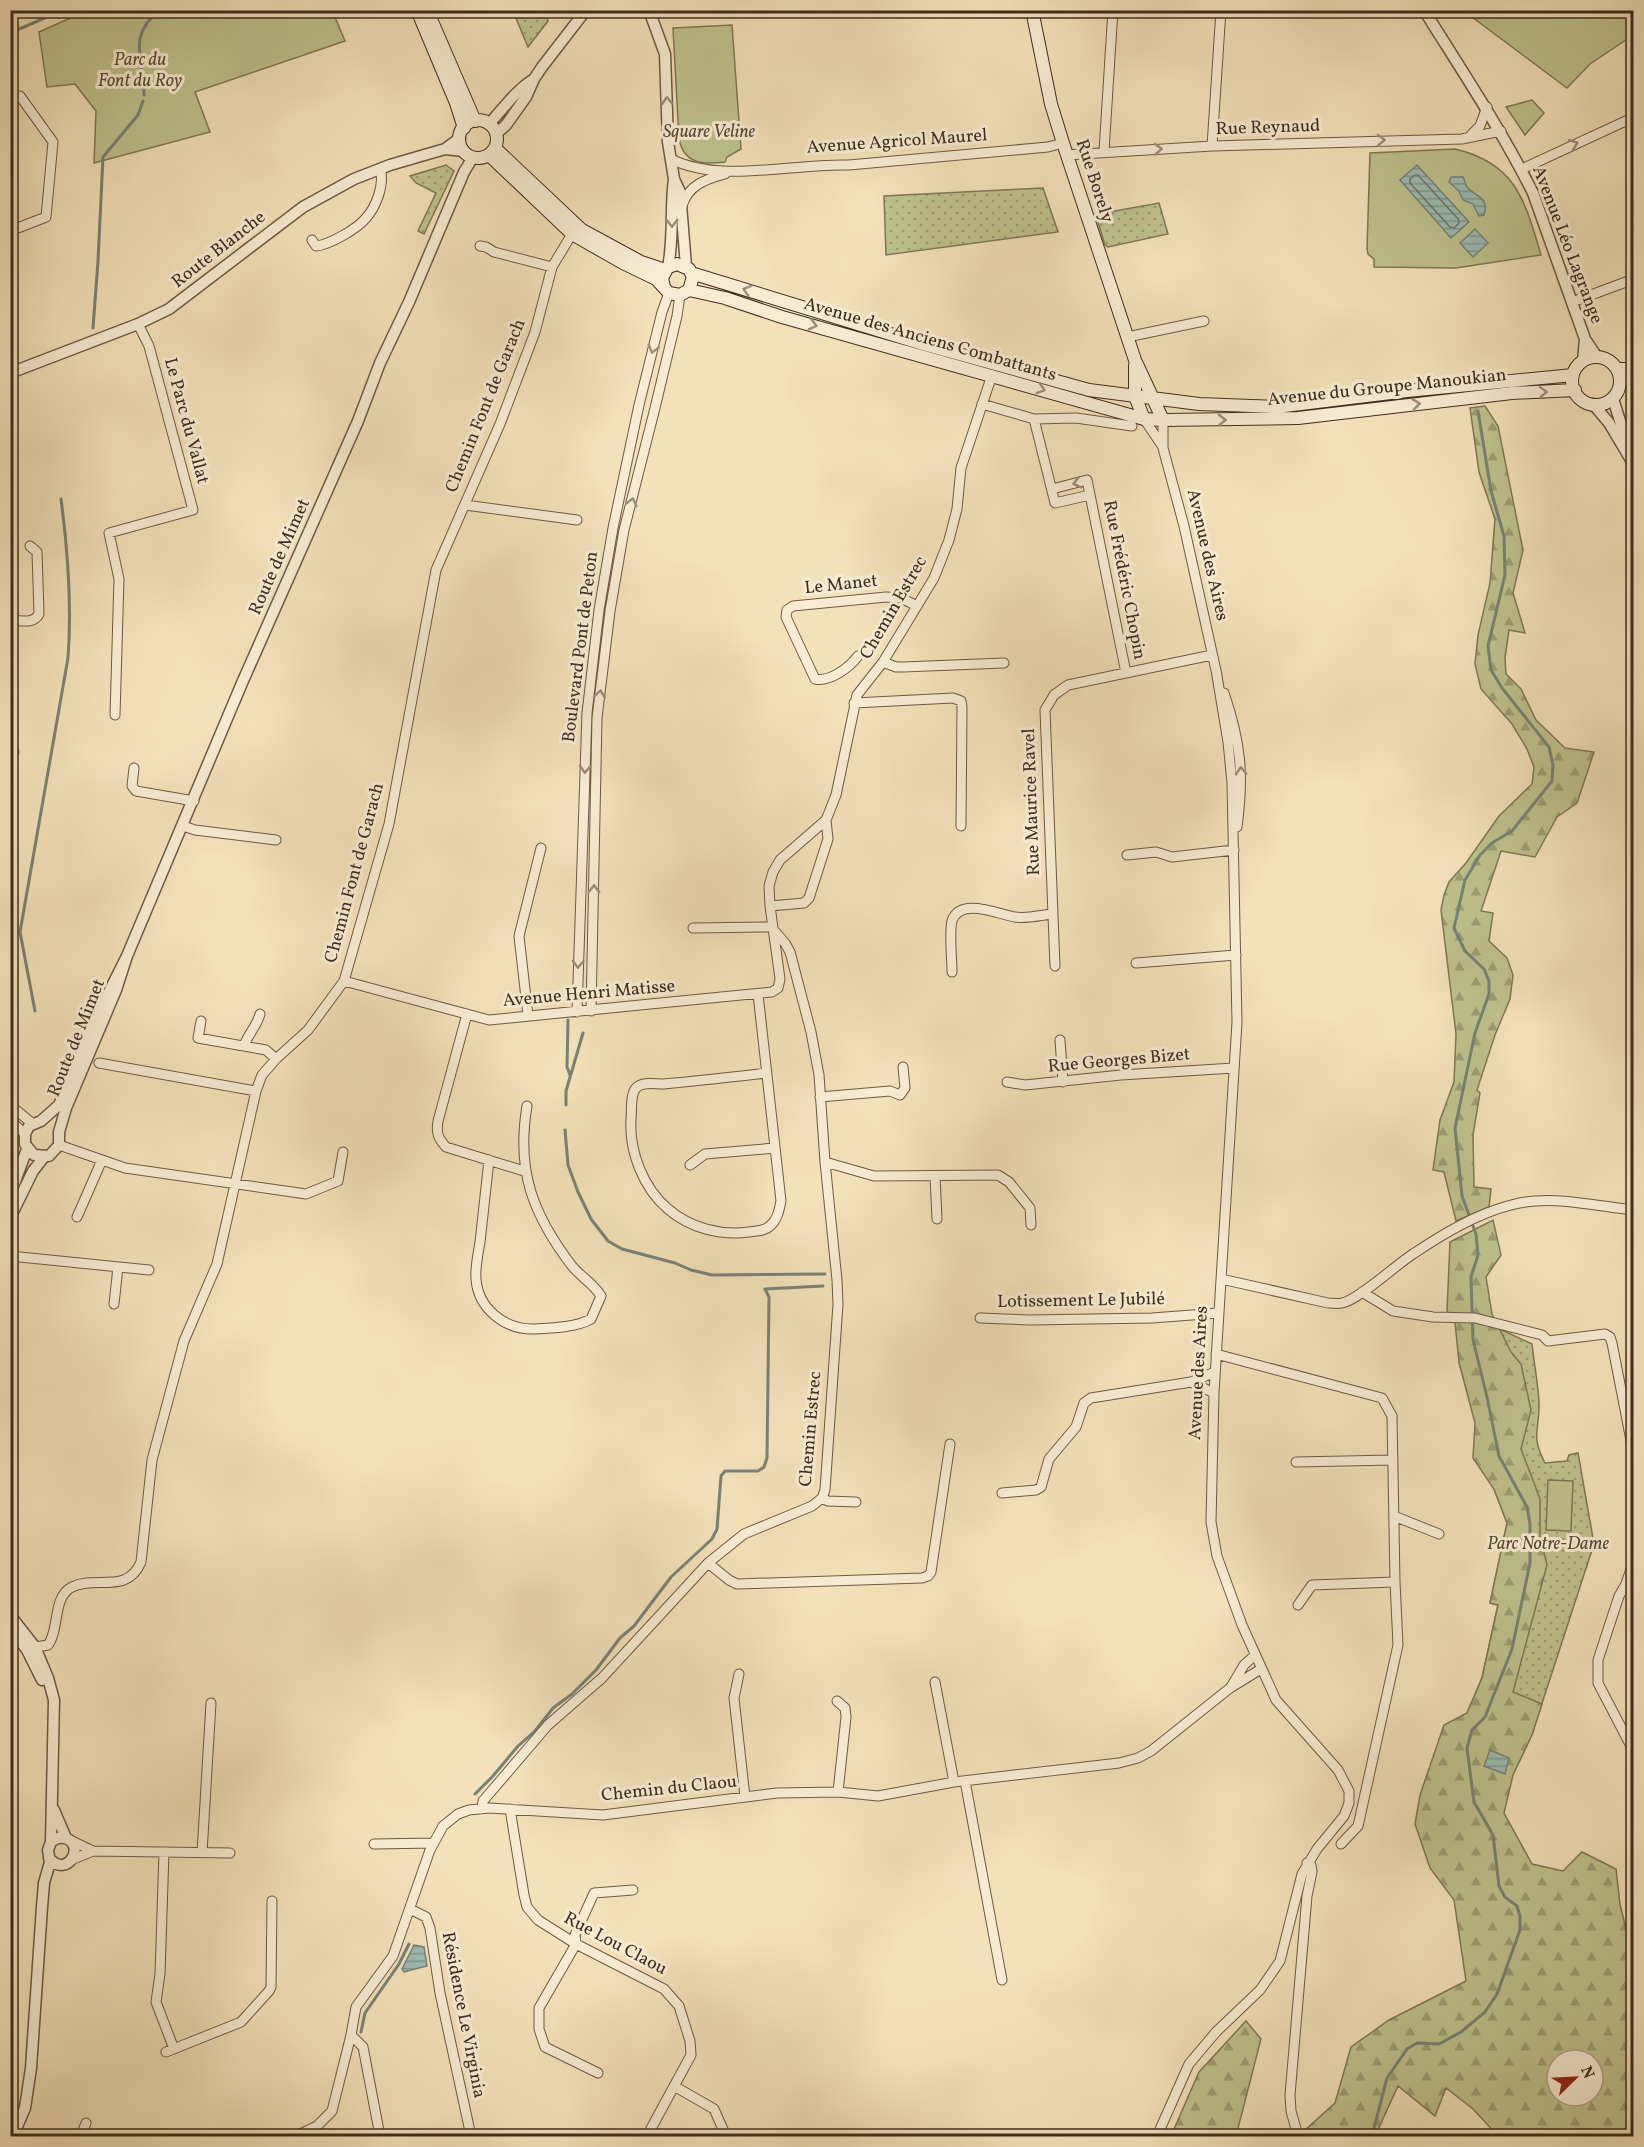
<svg xmlns="http://www.w3.org/2000/svg" width="1644" height="2147" viewBox="0 0 1644 2147" font-family="Vollkorn,serif">
<defs>
<pattern id="grass-dots" width="8" height="8" patternUnits="userSpaceOnUse" patternTransform="scale(1.5)"><rect width="8" height="8" fill="#bec28d"/><path d="M2 2h.1M6 6h.1" fill="none" stroke="#9c9e73" stroke-width="1.8" stroke-linecap="round"/></pattern>
<pattern id="forest-firs" width="22" height="20" patternUnits="userSpaceOnUse" patternTransform="scale(1.5)"><rect width="22" height="20" fill="#bec28d"/><path d="M5 1l3.5 6h-7zM16 11l3.5 6h-7z" fill="#9c9e73"/></pattern>
<pattern id="water-rules" width="6" height="5" patternUnits="userSpaceOnUse" patternTransform="scale(1.5)"><rect width="6" height="5" fill="#9cbcb4"/><path d="M0 2.5h6" fill="none" stroke="#819992"/></pattern>
</defs>
<rect width="100%" height="100%" fill="#f3e1b9"/>
<filter id="stains"><feTurbulence type="fractalNoise" baseFrequency=".00333" numOctaves="4"/><feColorMatrix values="0 0 0 0 .2 0 0 0 0 .09 0 0 0 0 .02 0 0 0 .5 -.17"/></filter>
<radialGradient id="worn" r=".72"><stop offset=".6" stop-color="#630" stop-opacity="0"/><stop offset="1" stop-color="#630" stop-opacity=".3"/></radialGradient>
<!-- grass -->
<path fill="url(#grass-dots)" stroke="#7e7756" stroke-width="1.5" d="M513,11H529L532,17L545,12L548,21L528,47Z
M446,165L454,171L424,234L418,231L436,193L416,183L410,176Z
M1043,188L1058,232L886,255L884,196Z
M1159,203L1168,234L1108,247L1105,245L1096,216L1098,214Z
M1489,1324L1532,1344C1534,1363 1538,1383 1539,1402C1540,1430 1530,1434 1545,1463L1567,1461L1569,1455L1578,1453L1594,1544L1532,1734L1467,1713L1482,1678L1498,1605L1490,1603L1507,1523L1494,1489L1459,1362Z"/>
<!-- forest -->
<path fill="url(#forest-firs)" stroke="#7e7756" stroke-width="1.5" fill-rule="evenodd" d="M1485,406L1498,426L1523,550L1513,593L1525,633L1509,630L1505,658L1506,674L1521,689L1536,720L1565,748L1594,752L1577,803L1557,817L1535,857L1501,851L1481,911L1493,913L1489,941L1507,958L1513,975L1510,999L1495,1035L1477,1090L1480,1093L1473,1135L1474,1187L1491,1189L1489,1207L1456,1221L1444,1172L1433,1170L1440,1120L1454,1082L1456,1034L1441,910L1444,895L1449,882L1466,863L1499,816L1532,784L1534,767L1527,749L1512,724L1481,689L1475,664L1478,635L1490,583L1495,519L1479,472L1470,408Z
M1493,1220L1501,1255L1486,1277L1492,1314L1511,1352L1521,1364L1531,1410L1521,1449L1540,1499V1536L1547,1565L1513,1692L1542,1704L1532,1735L1513,1775L1504,1813L1532,1864L1563,1871L1582,1852L1616,1869L1620,1904L1633,1958V2136H1498L1473,2109L1446,2088L1435,2116L1398,2086L1377,2132L1379,2136H1306L1304,2131L1335,2103L1351,2047L1389,2020L1466,1981L1454,1900L1430,1868L1415,1824L1420,1795L1444,1725L1467,1713L1482,1678L1498,1605L1490,1603L1507,1523L1494,1489L1473,1458L1475,1423L1459,1362L1455,1323L1447,1311L1450,1242ZM1557,2060H1593V2096H1557Z
M1246,2021L1261,2039L1236,2136H1171L1199,2072Z"/>
<!-- park -->
<path fill="#bec28d" stroke="#7e7756" stroke-width="1.5" d="M332,10L345,41L195,92L210,132L94,163L96,111L75,84L47,87L39,32L86,11Z
M1464,11H1633V35L1590,64L1567,88Z
M732,25L741,149L727,157L725,162C703,165 684,164 679,139L673,28Z
M1532,100L1544,113L1525,135L1506,107Z
M1455,149C1516,163 1525,201 1541,255L1456,268L1374,267V259L1368,254L1367,249L1370,153Z
M1548,1480L1573,1481L1571,1531L1546,1530Z"/>
<!-- water -->
<path fill="url(#water-rules)" stroke="#778278" stroke-width="1.5" d="M1417,165L1469,222L1451,238L1400,180Z
M1451,177H1463C1464,178 1466,186 1467,187C1476,197 1490,198 1484,215L1479,216L1473,204L1463,200L1459,191L1449,182Z
M1475,229L1488,243L1473,257L1460,243Z
M1490,1750L1509,1758L1505,1774L1484,1766Z
M414,1945L424,1947L427,1966L404,1972L402,1969Z"/>
<g fill="none" stroke-linecap="round" stroke-linejoin="round">
<!-- shore -->
<path stroke="#6e746a" stroke-width="1.5" d="M1415,175H1418L1459,220V223L1454,228L1450,227L1410,183V179Z"/>
<!-- stream -->
<path stroke="#778278" stroke-width="3" d="M114,10L127,17
M10,33L63,10
M144,95C145,61 125,37 160,10
M93,328L98,261L103,157L138,115L143,101
M35,1011L20,932L68,658C72,605 68,552 61,499
M568,1020L567,1067L570,1075
M566,1105V1091L583,1033
M565,1130L568,1165L578,1192L591,1219L608,1241L622,1249L675,1263L691,1270L712,1275L825,1274
M475,1794L493,1776L518,1746L535,1731L553,1708L572,1694L596,1670L620,1638L634,1626L671,1577L712,1539L717,1529L721,1476L725,1471H758L764,1467L767,1458L769,1297L765,1289L823,1286
M361,2032L365,2013L399,1964L409,1944
M1372,2136L1387,2078L1407,2049L1417,2043L1439,2044L1461,2032L1485,2012L1497,1994L1520,1930V1916L1517,1906L1505,1897L1499,1886L1493,1835L1474,1802L1467,1748L1472,1730L1485,1717L1512,1649L1530,1563V1524L1527,1507L1499,1456L1487,1397L1473,1340L1471,1277L1478,1255L1476,1234L1462,1196L1455,1128L1475,1033L1489,994V981L1484,969L1465,951L1454,928L1465,880L1480,855L1492,843L1512,831L1552,781L1553,765L1549,747L1502,688L1491,670L1488,646L1505,575L1504,536L1491,491L1478,411"/>
<!-- minor casing -->
<g stroke="#6c5946" stroke-width="11">
<path id="minor" d="M10,97L20,96L53,142L46,217L10,231
M1470,136L1480,126L1487,107
M1212,146L1221,10
M1104,151L1113,10
M1066,155L1212,146L1462,139L1501,131
M671,159C721,184 793,163 849,165L1048,147L1063,143
M1522,169L1630,119L1634,113
M682,206C688,185 706,179 725,174
M312,240L316,246C329,245 357,229 366,218C376,207 385,184 380,169
M480,246L486,247L494,252L552,267
M1572,302L1634,279
M1127,337L1204,321
M982,404L1034,419L1055,503L1090,495
M1034,419L1076,418L1132,426
M1144,419L1163,447
M1163,420V448L1184,526L1217,675
M1052,489L1087,480L1126,673
M465,505L577,520
M10,620C20,620 33,625 39,614L37,552L30,546
M858,656C849,668 830,682 815,679L786,617L787,610L793,606L886,597L901,598L917,606
M883,662L896,667H903L1004,663
M1224,693C1241,743 1244,775 1237,827
M854,703L953,698L961,701L962,707L961,826
M115,715L119,579L109,533L193,510L149,346L138,324
M10,752H14
M134,768L132,786L136,791L194,801
M183,826L195,830L276,840
M1127,855L1156,852L1172,857L1234,850
M770,906L804,903L809,898L828,839L826,820
M693,928L771,927
M1136,963L1236,955
M1055,966L1045,710L1054,695L1068,685L1212,655
M952,972C952,960 949,931 952,921C960,896 1000,915 1015,917C1027,919 1041,915 1052,914
M344,981L489,1020L772,992L778,988L780,979L770,906L769,886L773,872L780,860L826,820L836,795L857,695L883,662L934,578L949,540L957,509L961,468L992,375
M758,994L781,1201C779,1210 778,1219 770,1226C765,1231 757,1231 749,1232C721,1236 690,1228 668,1209C643,1188 629,1151 631,1119C632,1110 630,1095 636,1088C642,1081 655,1084 663,1084C698,1081 732,1077 767,1073
M591,1011L597,718L610,611L624,530L655,408L677,316L680,295
M577,1012L587,713L599,610L613,528L639,405L662,312L669,293
M467,1014L438,1121C436,1133 438,1138 446,1147L524,1171
M528,1016L519,936L541,848
M201,1021L198,1038L266,1050L276,1059
M1060,1040L1063,1082
M244,1046C248,1034 257,1026 260,1014
M99,1063L256,1091
M1007,1082L1025,1085L1121,1075L1234,1068
M820,1097L890,1091L900,1095L905,1088L903,1067
M10,1105L33,1124
M10,1120L25,1134
M59,1145L125,1168L306,1194L338,1181L343,1152
M489,1160C486,1188 483,1215 480,1242C478,1254 475,1267 476,1279C478,1308 504,1329 532,1329C550,1328 575,1328 591,1319L601,1296C594,1284 581,1277 572,1266C533,1215 516,1171 527,1106
M825,1162L874,1176L998,1175L1009,1182L1030,1208L1031,1225
M690,1165L705,1154L775,1148
M935,1176L937,1219
M77,1217L102,1160
M10,1256L149,1270
M1221,1279L1328,1303C1333,1303 1338,1304 1342,1303C1357,1301 1397,1264 1413,1254C1443,1234 1476,1214 1511,1205C1549,1194 1594,1206 1634,1210
M1362,1292L1393,1311L1433,1317L1475,1318L1542,1335L1548,1341L1605,1334L1610,1337L1612,1343L1634,1456
M114,1304L118,1267
M980,1318L1029,1320L1152,1318L1218,1313
M1216,1354L1382,1398L1392,1416L1395,1582L1398,1645L1358,1826L1341,1844
M1214,1393L1191,1382L1215,1372
M1296,1462L1393,1460
M1002,1493L1036,1490L1041,1487L1049,1459L1076,1427L1084,1403L1091,1398L1191,1382
M822,1498L828,1501L856,1502
M1394,1516L1439,1534
M1634,1560L1626,1584L1619,1596L1598,1660V1683L1634,1752
M708,1563L729,1580L737,1584L922,1578L928,1576L931,1572L950,1444
M1298,1605L1312,1585L1395,1582
M35,1647L48,1645C60,1629 52,1597 72,1587C96,1575 127,1595 141,1562L152,1460L184,1341L217,1264L256,1091L262,1075L276,1059L308,1030L344,981L389,824L436,570L500,424L535,332L552,267L572,234
M739,1674L734,1698L745,1797
M935,1682L954,1782
M1231,1687L1244,1665L1255,1655
M837,1701L845,1708L846,1717L838,1792
M965,1781L1002,1980
M482,1809L483,1801L548,1725L602,1678L708,1563L744,1534L812,1506L822,1498L825,1490L838,1304L837,1280L825,1162L819,1075L811,1032L790,952L785,943L771,927
M510,1809L524,1895L527,1907L538,1920L576,1944L664,1989L679,2006L690,2041L691,2055L647,2136
M70,1840L93,1851L71,1860
M374,1844L434,1843
M93,1851L230,1853
M164,1852L160,1974L156,2002L174,2049
M202,1853L211,1703
M410,1909L426,1917L430,1928L440,1993L471,2136
M351,2035L363,2047L380,2136
M166,2052L241,2022L269,1991L271,1987L272,1901
M598,2073L545,2047L539,2029V2008L576,1944L575,1935L594,1893L633,1890
M674,2086L714,2109L726,2136
M81,2136L86,2123
M296,2136L317,2126L332,2111L351,2035L356,2007L393,1956L430,1850L443,1826L458,1814L469,1810L489,1808L603,1815L777,1793L838,1792L878,1796L954,1782L1119,1763L1138,1758L1151,1751L1230,1688L1261,1669
M1157,2136L1189,2064L1216,2032L1260,1990L1280,1961L1302,1874L1317,1849L1344,1816L1349,1803V1791L1338,1770L1276,1700L1242,1625L1217,1556L1211,1522L1214,1393L1237,1022L1232,783L1228,742L1216,670
M1298,2136L1291,2111L1290,2095L1307,1896L1312,1872L1311,1865L1307,1863"/>
</g>
<!-- tertiary casing -->
<g stroke="#6c5946" stroke-width="13">
<path id="tertiary" d="M649,10L665,54L668,142L674,179L680,192L686,266
M1424,10C1462,71 1501,129 1533,193L1585,339L1597,357
M489,124C504,108 515,91 534,79
M496,134L506,125L526,97L534,79L542,67L586,10
M445,149L464,151
M668,267C674,238 670,208 674,179
M1583,361L1585,339
M10,373L138,324L169,309L303,207L354,179L390,165L445,149L460,138
M1613,399L1628,446
M1593,404L1609,423L1634,465
M127,956L116,990L66,1108L59,1132V1145L49,1156L34,1155L25,1144V1134L29,1126L41,1121L59,1105L101,1008L127,956L242,683L358,421L380,363L409,302L464,172L473,157
M10,1195L27,1149
M10,1218L33,1171L44,1157
M10,1615L35,1647L48,1678L54,1700L51,1842L48,1850L50,1862L44,1883L42,1907L31,2068L25,2108L13,2136
M10,1627L27,1650L42,1680
M54,1810L66,1838
M49,1858C68,1880 87,1843 64,1838C58,1837 55,1839 51,1842"/>
</g>
<!-- secondary casing -->
<g stroke="#3f2c1f" stroke-width="14">
<path id="secondary" d="M417,10L456,103L464,128
M427,10L475,121
M1032,10L1051,104L1063,143L1135,360L1163,420
M459 139a19 19 0 1 1 38 0a19 19 0 1 1-38 0Z
M495,148L582,230L641,262L665,270
M489,155L572,234L623,263L656,279L669,293L680,295L689,290L693,277L689,269L677,264L668,267L662,278L664,287
M691,273L923,344L1089,390L1199,404L1276,407L1407,391L1573,375
M689,290L725,298L782,317L1144,419L1163,420L1298,418L1512,393L1575,390
M1572 381a24 24 0 1 1 48 0a24 24 0 1 1-48 0Z
M1135,365V396L1144,419
M1617,369H1634"/>
</g>
<!-- minor -->
<use href="#minor" stroke="#f7ecd2" stroke-width="9"/>
<!-- tertiary -->
<use href="#tertiary" stroke="#f7ecd2" stroke-width="10"/>
<!-- secondary -->
<use href="#secondary" stroke="#f7ecd2" stroke-width="12"/>
</g>
<!-- one-way arrows -->
<defs><path id="oneway-chevron" d="M-2-3.5L2.5 0L-2 3.5" fill="none" stroke-width="1.6" stroke-linecap="round" stroke-linejoin="round" transform="scale(1.5)"/></defs>
<g stroke="#9b8c78">
<use href="#oneway-chevron" transform="translate(667 101) rotate(-92)"/>
<use href="#oneway-chevron" transform="translate(1381 140) rotate(-2)"/>
<use href="#oneway-chevron" transform="translate(1574 144) rotate(-20)"/>
<use href="#oneway-chevron" transform="translate(1158 149) rotate(-3)"/>
<use href="#oneway-chevron" transform="translate(672 223) rotate(90)"/>
<use href="#oneway-chevron" transform="translate(747 290) rotate(-163)"/>
<use href="#oneway-chevron" transform="translate(813 325) rotate(15)"/>
<use href="#oneway-chevron" transform="translate(653 349) rotate(104)"/>
<use href="#oneway-chevron" transform="translate(1041 389) rotate(17)"/>
<use href="#oneway-chevron" transform="translate(1543 392) rotate(-2)"/>
<use href="#oneway-chevron" transform="translate(1416 404) rotate(-7)"/>
<use href="#oneway-chevron" transform="translate(1222 420) rotate(-1)"/>
<use href="#oneway-chevron" transform="translate(1077 483) rotate(165)"/>
<use href="#oneway-chevron" transform="translate(632 502) rotate(-76)"/>
<use href="#oneway-chevron" transform="translate(600 694) rotate(-83)"/>
<use href="#oneway-chevron" transform="translate(585 769) rotate(92)"/>
<use href="#oneway-chevron" transform="translate(1241 771) rotate(-93)"/>
<use href="#oneway-chevron" transform="translate(594 889) rotate(-89)"/>
<use href="#oneway-chevron" transform="translate(578 964) rotate(92)"/>
</g>
<g text-anchor="middle" dominant-baseline="central" stroke-width="6" stroke-linejoin="round" paint-order="stroke">
<!-- park labels -->
<g font-size="18" font-style="italic" fill="#584a35" stroke="#f7ecd2">
<text x="140" y="60">Parc du<tspan x="140" dy="21">Font du Roy</tspan></text>
<text x="709" y="132">Square Veline</text>
<text x="1548" y="1544">Parc Notre-Dame</text>
</g>
<!-- street labels -->
<g font-size="18" fill="#3f2c1f" stroke="#f7ecd2">
<text transform="translate(1268 128) rotate(-2)">Rue Reynaud</text>
<text transform="translate(897 142) rotate(-4)">Avenue Agricol Maurel</text>
<text transform="translate(1094 181) rotate(72)">Rue Borely</text>
<text transform="translate(1567 245) rotate(69)">Avenue Léo Lagrange</text>
<text transform="translate(219 250) rotate(-38)">Route Blanche</text>
<text transform="translate(930 340) rotate(16)">Avenue des Anciens Combattants</text>
<text transform="translate(1387 388) rotate(-6)">Avenue du Groupe Manoukian</text>
<text transform="translate(486 406) rotate(-68)">Chemin Font de Garach</text>
<text transform="translate(186 421) rotate(75)">Le Parc du Vallat</text>
<text transform="translate(1207 555) rotate(77)">Avenue des Aires</text>
<text transform="translate(280 557) rotate(-66)">Route de Mimet</text>
<text transform="translate(1124 580) rotate(79)">Rue Frédéric Chopin</text>
<text transform="translate(841 585) rotate(-6)">Le Manet</text>
<text transform="translate(894 608) rotate(-60)">Chemin Estrec</text>
<text transform="translate(581 647) rotate(-83)">Boulevard Pont de Peton</text>
<text transform="translate(1032 802) rotate(-92)">Rue Maurice Ravel</text>
<text transform="translate(355 873) rotate(-75)">Chemin Font de Garach</text>
<text transform="translate(589 994) rotate(-5)">Avenue Henri Matisse</text>
<text transform="translate(77 1038) rotate(-68)">Route de Mimet</text>
<text transform="translate(1119 1061) rotate(-5)">Rue Georges Bizet</text>
<text transform="translate(1081 1301) rotate(-1)">Lotissement Le Jubilé</text>
<text transform="translate(1199 1373) rotate(-87)">Avenue des Aires</text>
<text transform="translate(811 1429) rotate(-85)">Chemin Estrec</text>
<text transform="translate(669 1789) rotate(-6)">Chemin du Claou</text>
<text transform="translate(615 1944) rotate(28)">Rue Lou Claou</text>
<text transform="translate(463 2015) rotate(79)">Résidence Le Virginia</text>
</g>
</g>
<!-- margin -->
<rect width="1644" height="2147" fill="none" stroke="#f3e1b9" stroke-width="36"/>
<rect x="12" y="12" width="1620" height="2123" fill="none" stroke="#3f2c1f" stroke-width="3"/>
<rect x="18" y="18" width="1608" height="2111" fill="none" stroke="#3f2c1f" stroke-width="1.5"/>
<!-- north arrow -->
<g transform="translate(1575 2078) rotate(66)"><circle r="28" fill="#f7ecd2" stroke="#ad9f8a" stroke-width="1.5"/>
<path d="M0-4.5L10 22L0 15L-10 22Z" fill="#8f2418"/>
<text y="-9" font-size="16" font-weight="bold" text-anchor="middle" fill="#3f2c1f">N</text>
</g>
<rect width="100%" height="100%" filter="url(#stains)"/>
<rect width="100%" height="100%" fill="url(#worn)"/>
</svg>
